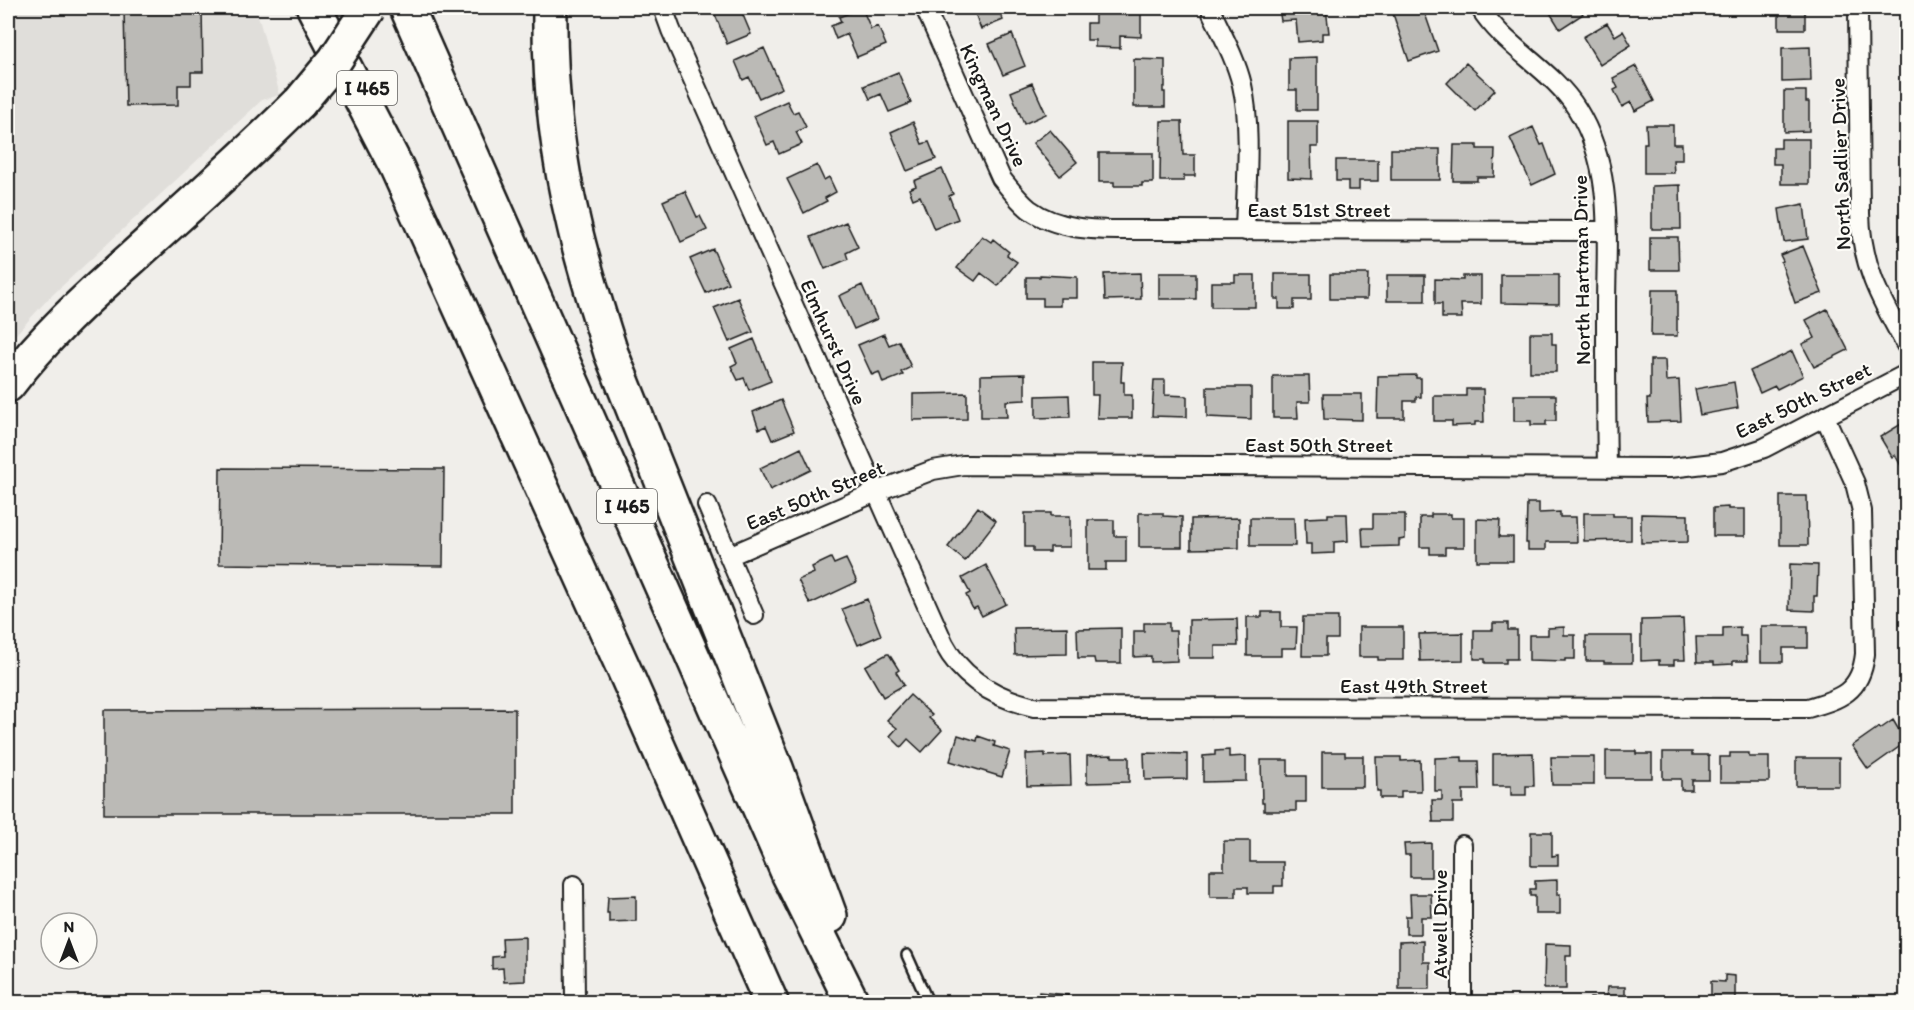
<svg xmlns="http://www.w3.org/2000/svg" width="1914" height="1010" viewBox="0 0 1914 1010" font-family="Itim,sans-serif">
<rect width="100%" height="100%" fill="#f0eeea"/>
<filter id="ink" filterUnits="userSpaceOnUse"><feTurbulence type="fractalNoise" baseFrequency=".0167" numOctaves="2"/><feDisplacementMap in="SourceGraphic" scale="12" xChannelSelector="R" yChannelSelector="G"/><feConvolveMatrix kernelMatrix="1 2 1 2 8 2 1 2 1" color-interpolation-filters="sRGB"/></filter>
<g filter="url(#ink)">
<!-- built -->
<path fill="#e0deda" d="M8,8H256L280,95L262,100L47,300L8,343Z"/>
<!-- building -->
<path fill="#bbbab6" stroke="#1c1c1c" stroke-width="1.5" d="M124,8H202L203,72H191V85H178V105L126,106Z
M724,8H740L751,34L727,44L714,12Z
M862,8L871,29L878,26L886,45L857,57L847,34L836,39L831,26L841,22L839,17Z
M973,8H998L1003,20L981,29Z
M1279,8H1326L1329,33H1322V40L1298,42L1296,20L1281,21Z
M1391,8H1423L1438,51L1409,61Z
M1549,8H1587L1581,11L1583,14L1560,29L1549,11L1551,10Z
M1779,8H1805V29H1779Z
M1095,10L1141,11V37L1120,36V48L1095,47V40H1087V23H1095Z
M1607,23L1615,36L1623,31L1631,45L1600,65L1583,37Z
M1012,34L1025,66L1003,75L989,44Z
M1810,47L1811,81L1782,82V48Z
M1904,47H1906V67H1904Z
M764,48L782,88L759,98L749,77L743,80L735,61Z
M1317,57V110H1297V90H1289V58Z
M1134,59L1165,60V87H1163V92H1165V107H1134Z
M1466,63L1495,90L1475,111L1447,83Z
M1636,66L1654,101L1635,111L1631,102L1622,107L1614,90L1618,88L1613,78Z
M898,72L911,103L889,112L881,94L870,99L864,86Z
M1032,83L1046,114L1024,124L1011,92Z
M1906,88V129H1903V98H1906Z
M1784,91H1806V102H1809V131L1784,132Z
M787,101L793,113L798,111L806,127L796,132L802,144L779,154L774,142L767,145L754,116Z
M1161,121H1182L1183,155H1195V176H1184V181H1160Z
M1288,121H1318V147H1311L1312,179L1288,178Z
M913,122L922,144L929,142L936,159L907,171L891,132Z
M1646,125H1673V144H1682V160H1673L1674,173H1644V143H1647Z
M1533,127L1541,145L1544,144L1555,174L1532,185L1510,138Z
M1050,130L1077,162L1060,176L1033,143Z
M1781,139H1809V184H1781V164H1773V148H1781Z
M1454,145H1477V149H1495L1494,177H1477V181H1453Z
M1391,149H1440V180H1391Z
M1099,153H1153V183H1142V186H1114V182H1099Z
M1336,160H1378V181H1359V190H1348V181H1336Z
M817,165L824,180L829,177L836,192L825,198L827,201L804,213L787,179Z
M942,169L953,194L949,196L958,219L934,229L920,196L913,199L909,189L916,186L914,181Z
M1680,185L1681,229H1652V186Z
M685,191L697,217L700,216L707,230L681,242L663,201Z
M1804,204L1808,239L1784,242L1779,209Z
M846,222L858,247L846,253L848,259L825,269L811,237Z
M8,226H12V236H8Z
M982,236L991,242L993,239L1009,252L1007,255L1017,262L998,286L981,273L975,281L957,268Z
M1650,237H1678L1679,270H1650Z
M1803,246L1822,293L1795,303L1781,262L1783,261L1780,255Z
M713,249L728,283L706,293L690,259Z
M1140,273L1141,299L1105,300L1104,274Z
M1159,273H1196V299H1159Z
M1275,274H1311V300H1294V309H1279V299H1275Z
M1330,274H1368L1367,299H1330Z
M1040,275L1077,277V298H1060V306H1043V298H1026V277H1040Z
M1235,275H1255V307H1211V282H1235Z
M1387,275H1425V301H1387Z
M1501,275H1559V304L1501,303Z
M1463,276H1481V304H1461L1462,318H1442V304H1435V279L1463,280Z
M862,285L877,319L854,329L839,296Z
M1652,290H1677V336H1651Z
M738,298L753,332L729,342L714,308Z
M1827,309L1848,350L1814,367L1802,344L1815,338L1806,320Z
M1530,333H1552V344H1556V372H1530Z
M884,334L889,345L899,341L911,367L901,372L903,375L883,383L879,372L872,375L858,345Z
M754,339L771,381L749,390L744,378L738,380L731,366L737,363L731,349Z
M1792,351L1803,376L1777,389L1775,386L1760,393L1750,371Z
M1650,360H1665L1666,381L1679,380L1681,421L1648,422L1647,399H1650Z
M1092,362H1122L1121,382H1124V395H1132V418H1097L1098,395H1092Z
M1025,374V400L1006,401L1007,417H981V375Z
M1416,375V378H1421V397H1416V401H1404V418H1377L1378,376Z
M1273,376H1309L1310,402H1297L1298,418H1273Z
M1154,380H1165V395L1187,396V417L1152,416Z
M1734,382L1738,408L1700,415L1695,389Z
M1207,387H1251V419L1207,417Z
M1466,389H1483L1484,422H1475V425L1452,426V421H1434V396H1466Z
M967,393V419L913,420V394Z
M1323,394H1362V420L1324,419Z
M1069,395L1070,417L1036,418V396Z
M1514,395H1556V421H1546V425H1531V421H1514Z
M781,400L794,431L772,440L766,426L759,429L753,412Z
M1906,421V470L1904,471L1895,455L1892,457L1880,437Z
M801,448L811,470L770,490L760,468Z
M220,468L444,469L443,566L219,564Z
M1906,491V510L1902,492Z
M1780,496H1807L1808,545H1780Z
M1527,503H1539V513L1560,512V517H1576L1577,542H1546V550H1528V543H1526Z
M978,507L996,521L965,561L948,547Z
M1728,507V509H1745V536H1713V508Z
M1025,513H1051V516H1070V547H1050V552H1033V547H1025Z
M1139,513H1163V516L1182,517V547H1139Z
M1584,513H1613V516H1631V540L1584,541Z
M1328,514H1347L1348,541L1334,542V553L1311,554V544H1306L1305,518L1328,517Z
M1373,514H1405V539L1399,540V546L1363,547L1362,528H1373Z
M1431,514H1451V518H1464V547H1445V554H1430V547H1420V517H1431Z
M1641,514L1688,515V542L1641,543Z
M1239,518V548L1191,549V519Z
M1250,518H1294L1295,546H1250Z
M1477,519L1500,520L1499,537H1513V561H1477Z
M1088,520H1114V536H1126V562H1106V570H1088Z
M831,558L834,564L846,559L857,582L810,604L798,580L814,573L812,567Z
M1790,564L1818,565L1817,596H1814V611L1789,610Z
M986,565L1006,604L982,616L977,607L973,609L966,595L970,593L962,578Z
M867,599L881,635L858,645L842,609Z
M1262,612H1281V627H1297L1296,648H1281V656H1247V617H1262Z
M1303,617H1338V639H1326V656H1302Z
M1237,619L1238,646H1215V658H1189V620Z
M1683,619L1685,660H1674V665H1659V660L1641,661V620Z
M1144,623H1169V631H1176L1177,661L1151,662V656L1134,657V631H1144Z
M1493,623H1508V630H1517V659H1506V663H1485V659H1474V630H1493Z
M1761,626H1808V648H1783V662H1761Z
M1067,627V654L1015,655L1014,628Z
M1359,627H1403V660H1378V657H1359Z
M1564,627V635H1575V659H1565V661L1529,660V635H1548V628Z
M1740,627V636H1746L1747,661H1733V664L1714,665V662H1697L1696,637H1723V628Z
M1121,628V663H1095L1094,658H1078L1077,629Z
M1463,633V660L1420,661L1419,634Z
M1586,636H1632V663H1604V661H1586Z
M887,654H889L899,670L896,672L904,685L883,697L865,666Z
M910,695L932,715L929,718L942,730L922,752L908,739L901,747L890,736L897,728L887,720Z
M515,709V814H104V710Z
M1893,720L1906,742L1868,769L1852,746L1879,727L1880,729Z
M958,735L977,741L978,736L995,742L994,746L1010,751L1002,777L950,761Z
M1229,750V757L1246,756V781L1203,782V756L1215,755V751Z
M1606,751H1636V754H1652V778H1606Z
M1322,752H1345V756H1363V787H1322Z
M1663,752H1692V755H1709V780H1692V790H1681V779H1663Z
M1045,753V756L1070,755L1071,785L1027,786L1026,754Z
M1144,753L1187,754V779L1145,780Z
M1533,753L1534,786H1526V795H1511V786H1493V754Z
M1730,753H1749V757H1769V782H1720V757H1730Z
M1112,755V757H1129V782L1087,783V756Z
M1376,757H1401V761L1420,760L1421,791H1401V798H1380V791H1377Z
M1462,757V761H1478L1479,790H1463V803H1453V822H1433L1432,800H1442V791H1435V758Z
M1551,757H1594V785H1552Z
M1796,758H1839V786H1796Z
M1261,760H1288V776H1306V802H1296V811H1264V803H1262Z
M1531,832H1552V856L1558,855V866H1531Z
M1224,841H1250V862H1283V886H1274V893H1248V887H1236V897H1210V870H1224Z
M1431,843V877H1410V855H1405L1404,844Z
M1557,880V895L1560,894V914H1535V896H1530V889H1535V881Z
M1410,894H1431L1432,917H1421V934H1406V916H1411Z
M636,896V921L609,922V913H607L608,897Z
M525,937V981L504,982L503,968L492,969V957L503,956L502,938Z
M1423,941V962H1430V989H1399V942Z
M1545,944L1571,945V956H1566V989H1544Z
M1725,975L1735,976V1002H1709H1711V981L1725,982Z
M1607,987H1625V999H1629V1002H1590V998L1606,999Z
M1039,992L1068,995L1067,1002H1039Z"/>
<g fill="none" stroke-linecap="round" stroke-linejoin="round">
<!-- service casing -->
<g stroke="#1c1c1c" stroke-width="14">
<path id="service" d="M907,955L928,1002"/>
</g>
<!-- minor casing -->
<g stroke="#1c1c1c" stroke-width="22">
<path id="minor" d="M663,8L671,30L944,644C963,680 996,698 1034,707L1808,708C1840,699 1861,692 1865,654L1862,511L1855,483L1825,417
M925,8L1001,178C1010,189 1018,200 1029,209C1064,235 1112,229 1154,230L1606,231
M1480,8C1505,48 1552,69 1577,109C1615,170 1606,239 1606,308C1606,361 1606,414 1607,468
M1858,8L1860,213C1861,265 1881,300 1906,345
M1212,13C1223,36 1236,60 1242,85C1252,127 1246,187 1245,231
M707,505L754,615
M729,556L883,489L933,470L963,465L1670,468L1722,462L1764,448L1906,374
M1462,845V1002
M574,885L575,1002"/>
</g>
<!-- motorway casing -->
<g stroke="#1c1c1c" stroke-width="38">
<path id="motorway" d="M314,8L397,168L622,665L771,1002
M407,8L789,875L852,1002
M550,8C549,80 557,155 574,225C584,269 598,311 611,353L776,768L830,916
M8,385C43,338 88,297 132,258C189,206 246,156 300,102"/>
</g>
<!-- service -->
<use href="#service" stroke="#fdfcf7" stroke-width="9"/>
<!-- minor -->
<use href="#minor" stroke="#fdfcf7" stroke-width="18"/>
<!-- motorway -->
<use href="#motorway" stroke="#fdfcf7" stroke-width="33"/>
<!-- motorway-bridge casing -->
<g stroke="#1c1c1c" stroke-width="38" stroke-linecap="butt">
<path id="motorway-bridge" d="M300,102L335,60L369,8"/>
</g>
<!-- motorway-bridge -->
<use href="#motorway-bridge" stroke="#fdfcf7" stroke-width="33"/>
</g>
</g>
<g text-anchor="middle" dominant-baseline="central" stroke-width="4.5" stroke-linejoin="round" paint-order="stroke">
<!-- shield labels -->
<g fill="#fdfcf7" stroke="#605f5e" stroke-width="1.5">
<rect x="337" y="71" width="60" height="34" rx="4.5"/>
<rect x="597" y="489" width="60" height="34" rx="4.5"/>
</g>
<g font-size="20" font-weight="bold" fill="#1c1c1c">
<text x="367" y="88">I 465</text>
<text x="627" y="506">I 465</text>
</g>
<!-- street labels -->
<g font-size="21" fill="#1c1c1c" stroke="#fdfcf7">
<text transform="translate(994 105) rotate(65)">Kingman Drive</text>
<text transform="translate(1840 164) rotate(-92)">North Sadlier Drive</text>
<text x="1319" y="209">East 51st Street</text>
<text transform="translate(1581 270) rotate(-91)">North Hartman Drive</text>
<text transform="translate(834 342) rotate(66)">Elmhurst Drive</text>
<text transform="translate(1803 400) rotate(-26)">East 50th Street</text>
<text x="1319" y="444">East 50th Street</text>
<text transform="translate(815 495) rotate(-23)">East 50th Street</text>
<text x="1414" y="685">East 49th Street</text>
<text transform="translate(1439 924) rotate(-90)">Atwell Drive</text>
</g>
</g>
<!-- margin -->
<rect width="1914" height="1010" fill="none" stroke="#fdfcf7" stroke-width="30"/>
<rect x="15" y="15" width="1884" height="980" fill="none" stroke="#1c1c1c" stroke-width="2" filter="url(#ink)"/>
<!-- north arrow -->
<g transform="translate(69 941)"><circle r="28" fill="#fdfcf7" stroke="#a3a29f" stroke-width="1.5"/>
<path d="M0-4.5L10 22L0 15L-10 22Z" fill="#1c1c1c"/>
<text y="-9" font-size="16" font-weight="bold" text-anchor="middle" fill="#1c1c1c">N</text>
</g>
</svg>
